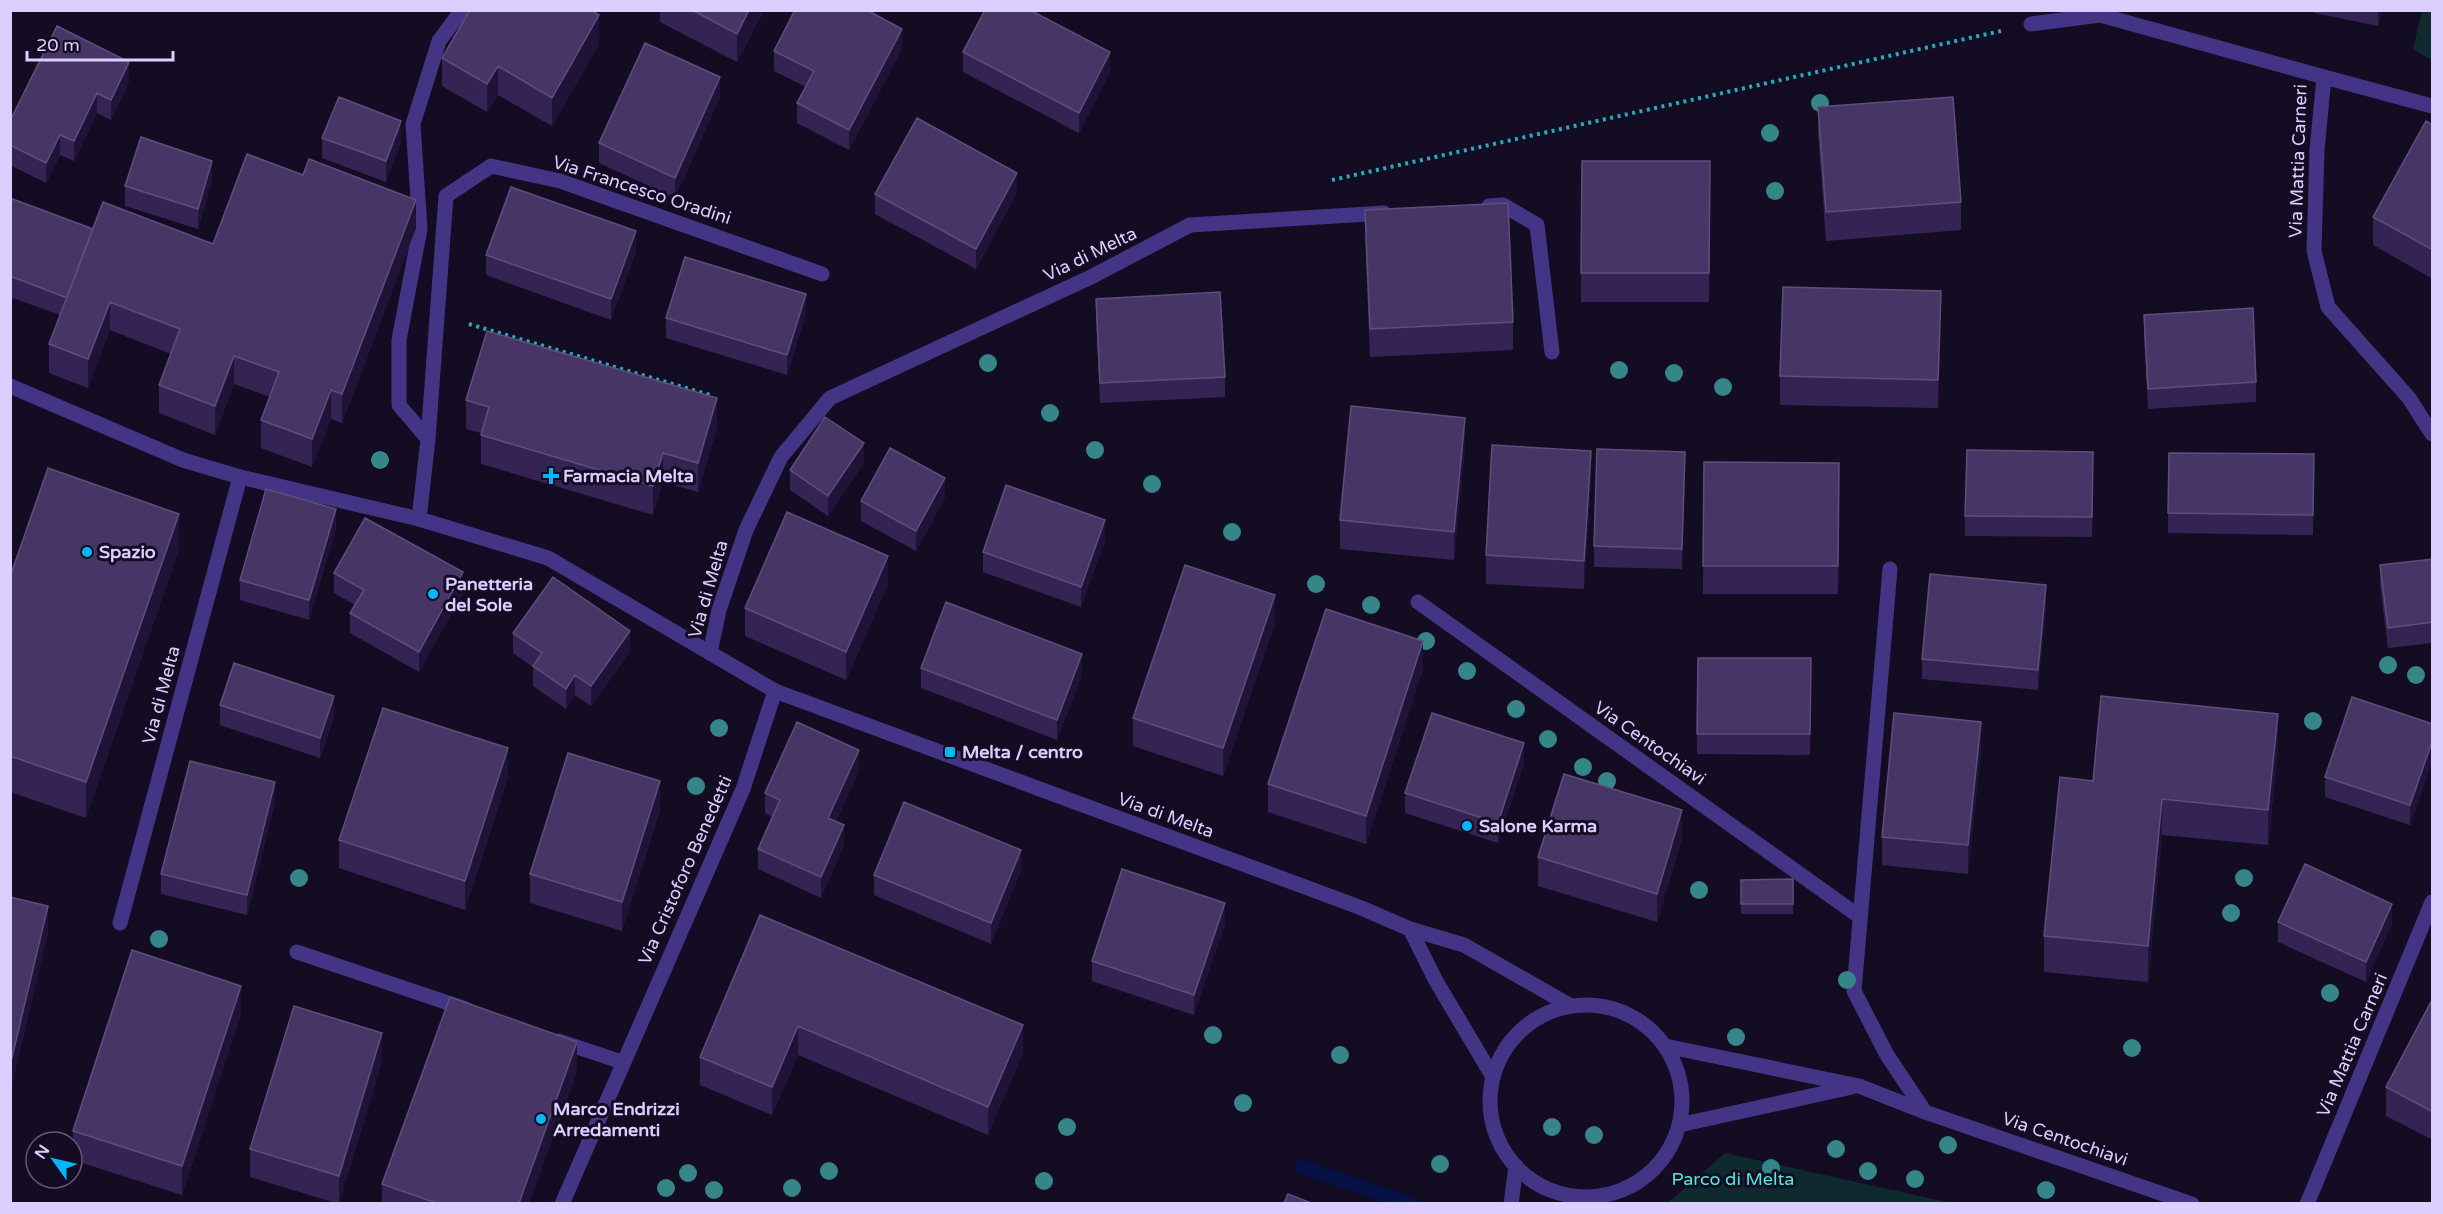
<svg xmlns="http://www.w3.org/2000/svg" width="2443" height="1214" viewBox="0 0 2443 1214" font-family="'Varela Round',sans-serif">
<rect width="100%" height="100%" fill="#140c23"/>
<!-- green -->
<path fill="#0f2a2e" d="M2422,11H2432V60L2413,49Z
M1725,1153L1951,1203H1668Z"/>
<g fill="none" stroke-linecap="round" stroke-linejoin="round">
<!-- stream -->
<path stroke="#061243" stroke-width="15" d="M1302,1167L1411,1204"/>
<!-- path -->
<path stroke="#25adbc" stroke-width="4" stroke-dasharray="3 4.5" stroke-linecap="butt" d="M1332,180L2001,31
M469,324L710,395"/>
<!-- service -->
<path stroke="#443486" stroke-width="15" d="M2031,24L2100,15L2324,77
M1489,206L1503,205L1537,225L1552,352
M1190,225L1384,213
M1418,602L1860,917
M120,923L240,477
M297,952L466,1009
M559,1041L622,1062"/>
<!-- minor -->
<path stroke="#443486" stroke-width="15" d="M2432,106L2324,77L2317,150L2314,251L2328,307L2409,398L2432,434
M428,439L399,405V340L420,229L413,124L439,41L462,10
M419,519L428,439L446,196L491,166L560,181L822,274
M1890,569L1854,991L1887,1055L1925,1112
M710,653L719,610L746,530L781,457L830,398L1091,277L1190,225
M562,1204L743,789L775,691
M1511,1204L1516,1166
M1592,1204L1603,1195
M2307,1204L2432,902"/>
<!-- tertiary -->
<path stroke="#443486" stroke-width="15" d="M10,386L183,460L240,477L419,519L548,558L775,691L1359,907L1410,929L1464,945L1571,1006
M1410,929L1436,981L1493,1077
M1490 1101a96 96 0 1 1 192 0a96 96 0 1 1-192 0Z
M1665,1046L1859,1086L1925,1112L2192,1204
M1679,1125L1852,1087"/>
</g>
<!-- trees -->
<g fill="#368588">
<circle cx="1820" cy="103" r="9"/>
<circle cx="1770" cy="133" r="9"/>
<circle cx="1775" cy="191" r="9"/>
<circle cx="988" cy="363" r="9"/>
<circle cx="1619" cy="370" r="9"/>
<circle cx="1674" cy="373" r="9"/>
<circle cx="1723" cy="387" r="9"/>
<circle cx="1050" cy="413" r="9"/>
<circle cx="1095" cy="450" r="9"/>
<circle cx="380" cy="460" r="9"/>
<circle cx="1152" cy="484" r="9"/>
<circle cx="1232" cy="532" r="9"/>
<circle cx="1316" cy="584" r="9"/>
<circle cx="1371" cy="605" r="9"/>
<circle cx="1426" cy="641" r="9"/>
<circle cx="2388" cy="665" r="9"/>
<circle cx="1467" cy="671" r="9"/>
<circle cx="2416" cy="675" r="9"/>
<circle cx="1516" cy="709" r="9"/>
<circle cx="2313" cy="721" r="9"/>
<circle cx="719" cy="728" r="9"/>
<circle cx="1548" cy="739" r="9"/>
<circle cx="1583" cy="767" r="9"/>
<circle cx="1607" cy="781" r="9"/>
<circle cx="696" cy="786" r="9"/>
<circle cx="299" cy="878" r="9"/>
<circle cx="2244" cy="878" r="9"/>
<circle cx="1699" cy="890" r="9"/>
<circle cx="2231" cy="913" r="9"/>
<circle cx="159" cy="939" r="9"/>
<circle cx="1847" cy="980" r="9"/>
<circle cx="2330" cy="993" r="9"/>
<circle cx="1213" cy="1035" r="9"/>
<circle cx="1736" cy="1037" r="9"/>
<circle cx="2132" cy="1048" r="9"/>
<circle cx="1340" cy="1055" r="9"/>
<circle cx="1243" cy="1103" r="9"/>
<circle cx="1067" cy="1127" r="9"/>
<circle cx="1552" cy="1127" r="9"/>
<circle cx="1594" cy="1135" r="9"/>
<circle cx="1948" cy="1145" r="9"/>
<circle cx="1836" cy="1149" r="9"/>
<circle cx="1440" cy="1164" r="9"/>
<circle cx="1771" cy="1168" r="9"/>
<circle cx="829" cy="1171" r="9"/>
<circle cx="1868" cy="1171" r="9"/>
<circle cx="688" cy="1173" r="9"/>
<circle cx="1915" cy="1179" r="9"/>
<circle cx="1044" cy="1181" r="9"/>
<circle cx="666" cy="1188" r="9"/>
<circle cx="792" cy="1188" r="9"/>
<circle cx="714" cy="1190" r="9"/>
<circle cx="2046" cy="1190" r="9"/>
</g>
<!-- wall -->
<path fill="#352453" d="M660,10H764L737,62L660,22Z
M2314,10H2382L2378,26L2314,13Z
M599,44L552,126L498,95L487,112L442,86V58Z
M902,49L849,150L797,123V103L806,87L774,71V51Z
M963,52L1110,72L1079,133L963,72Z
M129,82L111,120L97,113L74,161L60,155L46,183L10,165V121Z
M720,97L675,198L599,163V143Z
M1818,107L1961,202V230L1826,241L1818,135Z
M2433,125V279L2373,245V217Z
M322,138L401,141L386,182L322,158Z
M1582,161H1710L1709,302H1581Z
M212,181L198,229L125,206V186Z
M1017,193L976,269L875,214V194Z
M10,198L93,229L213,244L416,228L342,423L331,419L312,467L261,448V420L270,397L234,384L215,435L159,413V385L171,354L110,330L88,388L49,373V344L60,315L10,297Z
M1365,210L1513,322V350L1370,357L1365,238Z
M636,251L611,320L486,275V255Z
M1096,299L1225,377V397L1100,403L1096,319Z
M806,314L787,375L666,338V318Z
M2144,315L2256,382V402L2148,409L2144,335Z
M1941,320L1938,408L1780,405V376Z
M466,400L717,427L698,492L663,482L653,515L481,464V433L466,429Z
M1465,446L1454,560L1340,549V520Z
M2314,454L2313,535L2168,533V513Z
M1704,462L1839,463L1838,594H1703Z
M864,463L828,516L790,490V470Z
M1685,472L1682,569L1594,567V546Z
M2093,472L2092,537L1965,536V516Z
M1591,479L1584,589L1486,584V555Z
M945,498L916,551L861,521V501Z
M336,529L309,620L240,600V580Z
M1105,540L1081,607L983,572V552Z
M179,549L86,818L10,792V577Z
M2433,559V643L2388,648L2380,585V565Z
M334,573L463,593L419,672L350,633V613L355,605L334,593Z
M888,584L846,680L745,636V608Z
M2046,605L2038,690L1922,679V659Z
M1275,623L1223,776L1133,746V718Z
M513,633L630,652L591,706L575,695L566,709L533,686V667L513,653Z
M1698,658H1811L1810,755L1697,754Z
M921,668L1082,675L1057,740L921,688Z
M1423,669L1366,844L1268,812V784Z
M220,705L334,716L320,758L220,725Z
M2433,724V759L2410,825L2325,797V777Z
M2278,749L2268,845L2162,835L2148,982L2044,972V936L2093,781Z
M1981,750L1968,874L1882,865V837Z
M1524,763L1498,843L1405,813V793Z
M859,771L836,821L844,845L821,898L758,869V849L773,817L765,813V793Z
M508,777L465,910L339,868V840Z
M275,802L247,915L161,894V874Z
M660,810L622,931L530,903V874Z
M1682,839L1657,922L1538,886V857Z
M1021,870L991,944L874,895V875Z
M1793,879V914H1741V880Z
M760,915L1023,1053L988,1135L798,1055L772,1115L700,1085V1057Z
M2278,922L2392,924L2366,982L2278,942Z
M1225,923L1194,1015L1092,981V961Z
M2433,998V1140L2386,1116V1087Z
M241,1014L182,1195L73,1160V1131Z
M382,1062L339,1203H336L250,1177V1149Z
M577,1071L529,1203H382V1184Z"/>
<!-- shaded-wall -->
<path fill="#201338" d="M749,10H764L737,62V34Z
M2378,10H2382L2378,26Z
M599,15V44L552,126V98Z
M902,29V49L849,150V130Z
M1110,52V72L1079,133V113Z
M129,62V82L111,120V100Z
M498,66V95L487,112V84Z
M720,77V97L675,198V178Z
M97,93V113L74,161V141Z
M401,121V141L386,182V161Z
M60,135V155L46,183V163Z
M212,161V181L198,229V209Z
M1017,173V193L976,269V249Z
M416,200V228L342,423V394Z
M636,231V251L611,320V299Z
M1941,291V320L1938,408V380Z
M806,294V314L787,375V355Z
M110,302V330L88,388V359Z
M234,356V384L215,435V406Z
M331,390V419L312,467V439Z
M717,398V427L698,492V463Z
M1465,418V446L1454,560V532Z
M864,443V463L828,516V496Z
M1591,451V479L1584,589V561Z
M1685,452V472L1682,569V549Z
M663,453V482L653,515V486Z
M945,478V498L916,551V531Z
M336,509V529L309,620V600Z
M179,514V549L86,818V782Z
M1105,520V540L1081,607V587Z
M888,556V584L846,680V652Z
M463,572V593L419,672V652Z
M2046,585V605L2038,690V670Z
M1275,595V623L1223,776V748Z
M630,631V652L591,706V686Z
M1423,641V669L1366,844V816Z
M1082,654V675L1057,740V720Z
M575,675V695L566,709V689Z
M334,696V716L320,758V738Z
M2278,714V749L2268,845V810Z
M1981,722V750L1968,874V845Z
M2433,739V759L2410,825V805Z
M1524,743V763L1498,843V823Z
M508,748V777L465,910V881Z
M859,750V771L828,838V818Z
M660,781V810L622,931V902Z
M275,782V802L247,915V895Z
M2162,799V835L2148,982V946Z
M1682,810V839L1657,922V894Z
M844,825V845L821,898V877Z
M1021,850V870L991,944V923Z
M1225,903V923L1194,1015V995Z
M2392,904V924L2366,982V962Z
M48,906V934L10,1094V1066Z
M241,986V1014L182,1195V1166Z
M1023,1025V1053L988,1135V1107Z
M798,1026V1055L772,1115V1087Z
M382,1033V1062L339,1203V1176Z
M577,1042V1071L529,1203H519Z"/>
<!-- building -->
<path fill="#473665" stroke="#5e4e7e" stroke-width="1.5" d="M470,10H591L599,15L552,98L498,66L487,84L442,58Z
M692,10H749L737,34Z
M795,10H867L902,29L849,130L797,103L814,71L774,51Z
M985,10H1030L1110,52L1079,113L963,52Z
M57,26L129,62L111,100L97,93L74,141L60,135L46,163L10,145V121Z
M645,43L720,77L675,178L599,143Z
M339,97L401,121L386,161L322,138Z
M1953,97L1961,202L1826,212L1818,107Z
M917,118L1017,173L976,249L875,194Z
M2426,121L2433,125V250L2373,217Z
M141,137L212,161L198,209L125,186Z
M247,154L303,175L309,159L416,200L342,394L331,390L312,439L261,420L279,372L234,356L215,406L159,385L180,329L110,302L88,359L49,344L103,202L213,244Z
M1582,161H1710L1709,273H1581Z
M511,187L636,231L611,299L486,255Z
M10,198L93,229L67,298L10,276Z
M1508,203L1513,322L1370,329L1365,210Z
M685,257L806,294L787,355L666,318Z
M1783,287L1941,291L1938,380L1780,376Z
M1220,292L1225,377L1100,383L1096,299Z
M2253,308L2256,382L2148,389L2144,315Z
M487,331L717,398L698,463L663,453L653,486L481,435L489,407L466,400Z
M1351,406L1465,418L1454,532L1340,520Z
M825,417L864,443L828,496L790,470Z
M1492,445L1591,451L1584,561L1486,555Z
M890,448L945,478L916,531L861,501Z
M1597,449L1685,452L1682,549L1594,546Z
M1967,450L2093,452L2092,517L1965,516Z
M2169,453L2314,454L2313,515L2168,513Z
M1704,462L1839,463L1838,566H1703Z
M48,468L179,514L86,782L10,756V577Z
M1006,485L1105,520L1081,587L983,552Z
M266,489L336,509L309,600L240,580Z
M787,512L888,556L846,652L745,608Z
M365,518L463,572L419,652L350,613L364,590L334,573Z
M2433,559V622L2388,628L2380,565Z
M1185,565L1275,595L1223,748L1133,718Z
M1930,574L2046,585L2038,670L1922,659Z
M553,577L630,631L591,686L575,675L566,689L533,666L542,653L513,633Z
M946,602L1082,654L1057,720L921,668Z
M1326,609L1423,641L1366,816L1268,784Z
M1698,658H1811L1810,734H1697Z
M234,663L334,696L320,738L220,705Z
M2101,696L2278,714L2268,810L2162,799L2148,946L2044,936L2060,777L2093,781Z
M2352,697L2433,724V739L2410,805L2325,777Z
M383,708L508,748L465,881L339,840Z
M1432,713L1524,743L1498,823L1405,793Z
M1894,713L1981,722L1968,845L1882,837Z
M797,722L859,750L828,818L844,825L821,877L758,849L780,800L765,793Z
M568,753L660,781L622,902L530,874Z
M190,761L275,782L247,895L161,874Z
M1564,774L1682,810L1657,894L1538,857Z
M904,802L1021,850L991,923L874,875Z
M2305,864L2392,904L2366,962L2278,922Z
M1122,869L1225,903L1194,995L1092,961Z
M1793,879V904H1741V880Z
M10,897L48,906L10,1066Z
M760,915L1023,1025L988,1107L798,1026L772,1087L700,1057Z
M132,950L241,986L182,1166L73,1131Z
M450,997L577,1042L519,1203H436L382,1184Z
M2433,998V1112L2386,1087Z
M294,1006L382,1033L339,1176L250,1149Z
M1288,1194L1311,1203H1284Z"/>
<!-- markers -->
<g fill="#00b8f9" stroke="#140c23" stroke-width="2">
<path d="M548 467h6v6h6v6h-6v6h-6v-6h-6v-6h6z"/>
<circle cx="87" cy="552" r="6"/>
<circle cx="433" cy="594" r="6"/>
<rect x="944" y="746" width="12" height="12" rx="3"/>
<circle cx="1467" cy="826" r="6"/>
<circle cx="541" cy="1119" r="6"/>
</g>
<g text-anchor="middle" dominant-baseline="central" stroke-width="6" stroke-linejoin="round" paint-order="stroke">
<!-- street labels -->
<g font-size="18" fill="#dcceff" stroke="#140c23">
<text transform="translate(2298 161) rotate(-88)">Via Mattia Carneri</text>
<text transform="translate(642 190) rotate(18)">Via Francesco Oradini</text>
<text transform="translate(1090 254) rotate(-26)">Via di Melta</text>
<text transform="translate(708 589) rotate(-74)">Via di Melta</text>
<text transform="translate(161 695) rotate(-75)">Via di Melta</text>
<text transform="translate(1650 743) rotate(35)">Via Centochiavi</text>
<text transform="translate(1166 815) rotate(20)">Via di Melta</text>
<text transform="translate(685 870) rotate(-66)">Via Cristoforo Benedetti</text>
<text transform="translate(2352 1045) rotate(-67)">Via Mattia Carneri</text>
<text transform="translate(2065 1139) rotate(19)">Via Centochiavi</text>
</g>
<!-- poi labels -->
<g font-size="18" font-weight="bold" fill="#dcceff" stroke="#140c23" text-anchor="start">
<text x="563" y="476">Farmacia Melta</text>
<text x="99" y="552">Spazio</text>
<text x="445" y="584">Panetteria<tspan x="445" dy="21">del Sole</tspan></text>
<text x="962" y="752">Melta / centro</text>
<text x="1479" y="826">Salone Karma</text>
<text x="553" y="1109">Marco Endrizzi<tspan x="553" dy="21">Arredamenti</tspan></text>
</g>
<!-- park labels -->
<g font-size="18" fill="#52e8da" stroke="#140c23">
<text x="1733" y="1179">Parco di Melta</text>
</g>
</g>
<!-- border -->
<rect width="2443" height="1214" fill="none" stroke="#dcceff" stroke-width="24"/>
<!-- north arrow -->
<g transform="translate(54 1160) rotate(304)"><circle r="28" fill="#140c23" stroke="#645a7b" stroke-width="1.5"/>
<path d="M0-4.5L10 22L0 15L-10 22Z" fill="#00b8f9"/>
<text y="-9" font-size="16" font-weight="bold" text-anchor="middle" fill="#dcceff">N</text>
</g>
<!-- scale -->
<path d="M27 51v9h146v-9" fill="none" stroke="#dcceff" stroke-width="3"/>
<text x="36" y="51" font-size="18" fill="#dcceff" stroke="#140c23" stroke-width="4.5" paint-order="stroke">20 m</text>
</svg>
